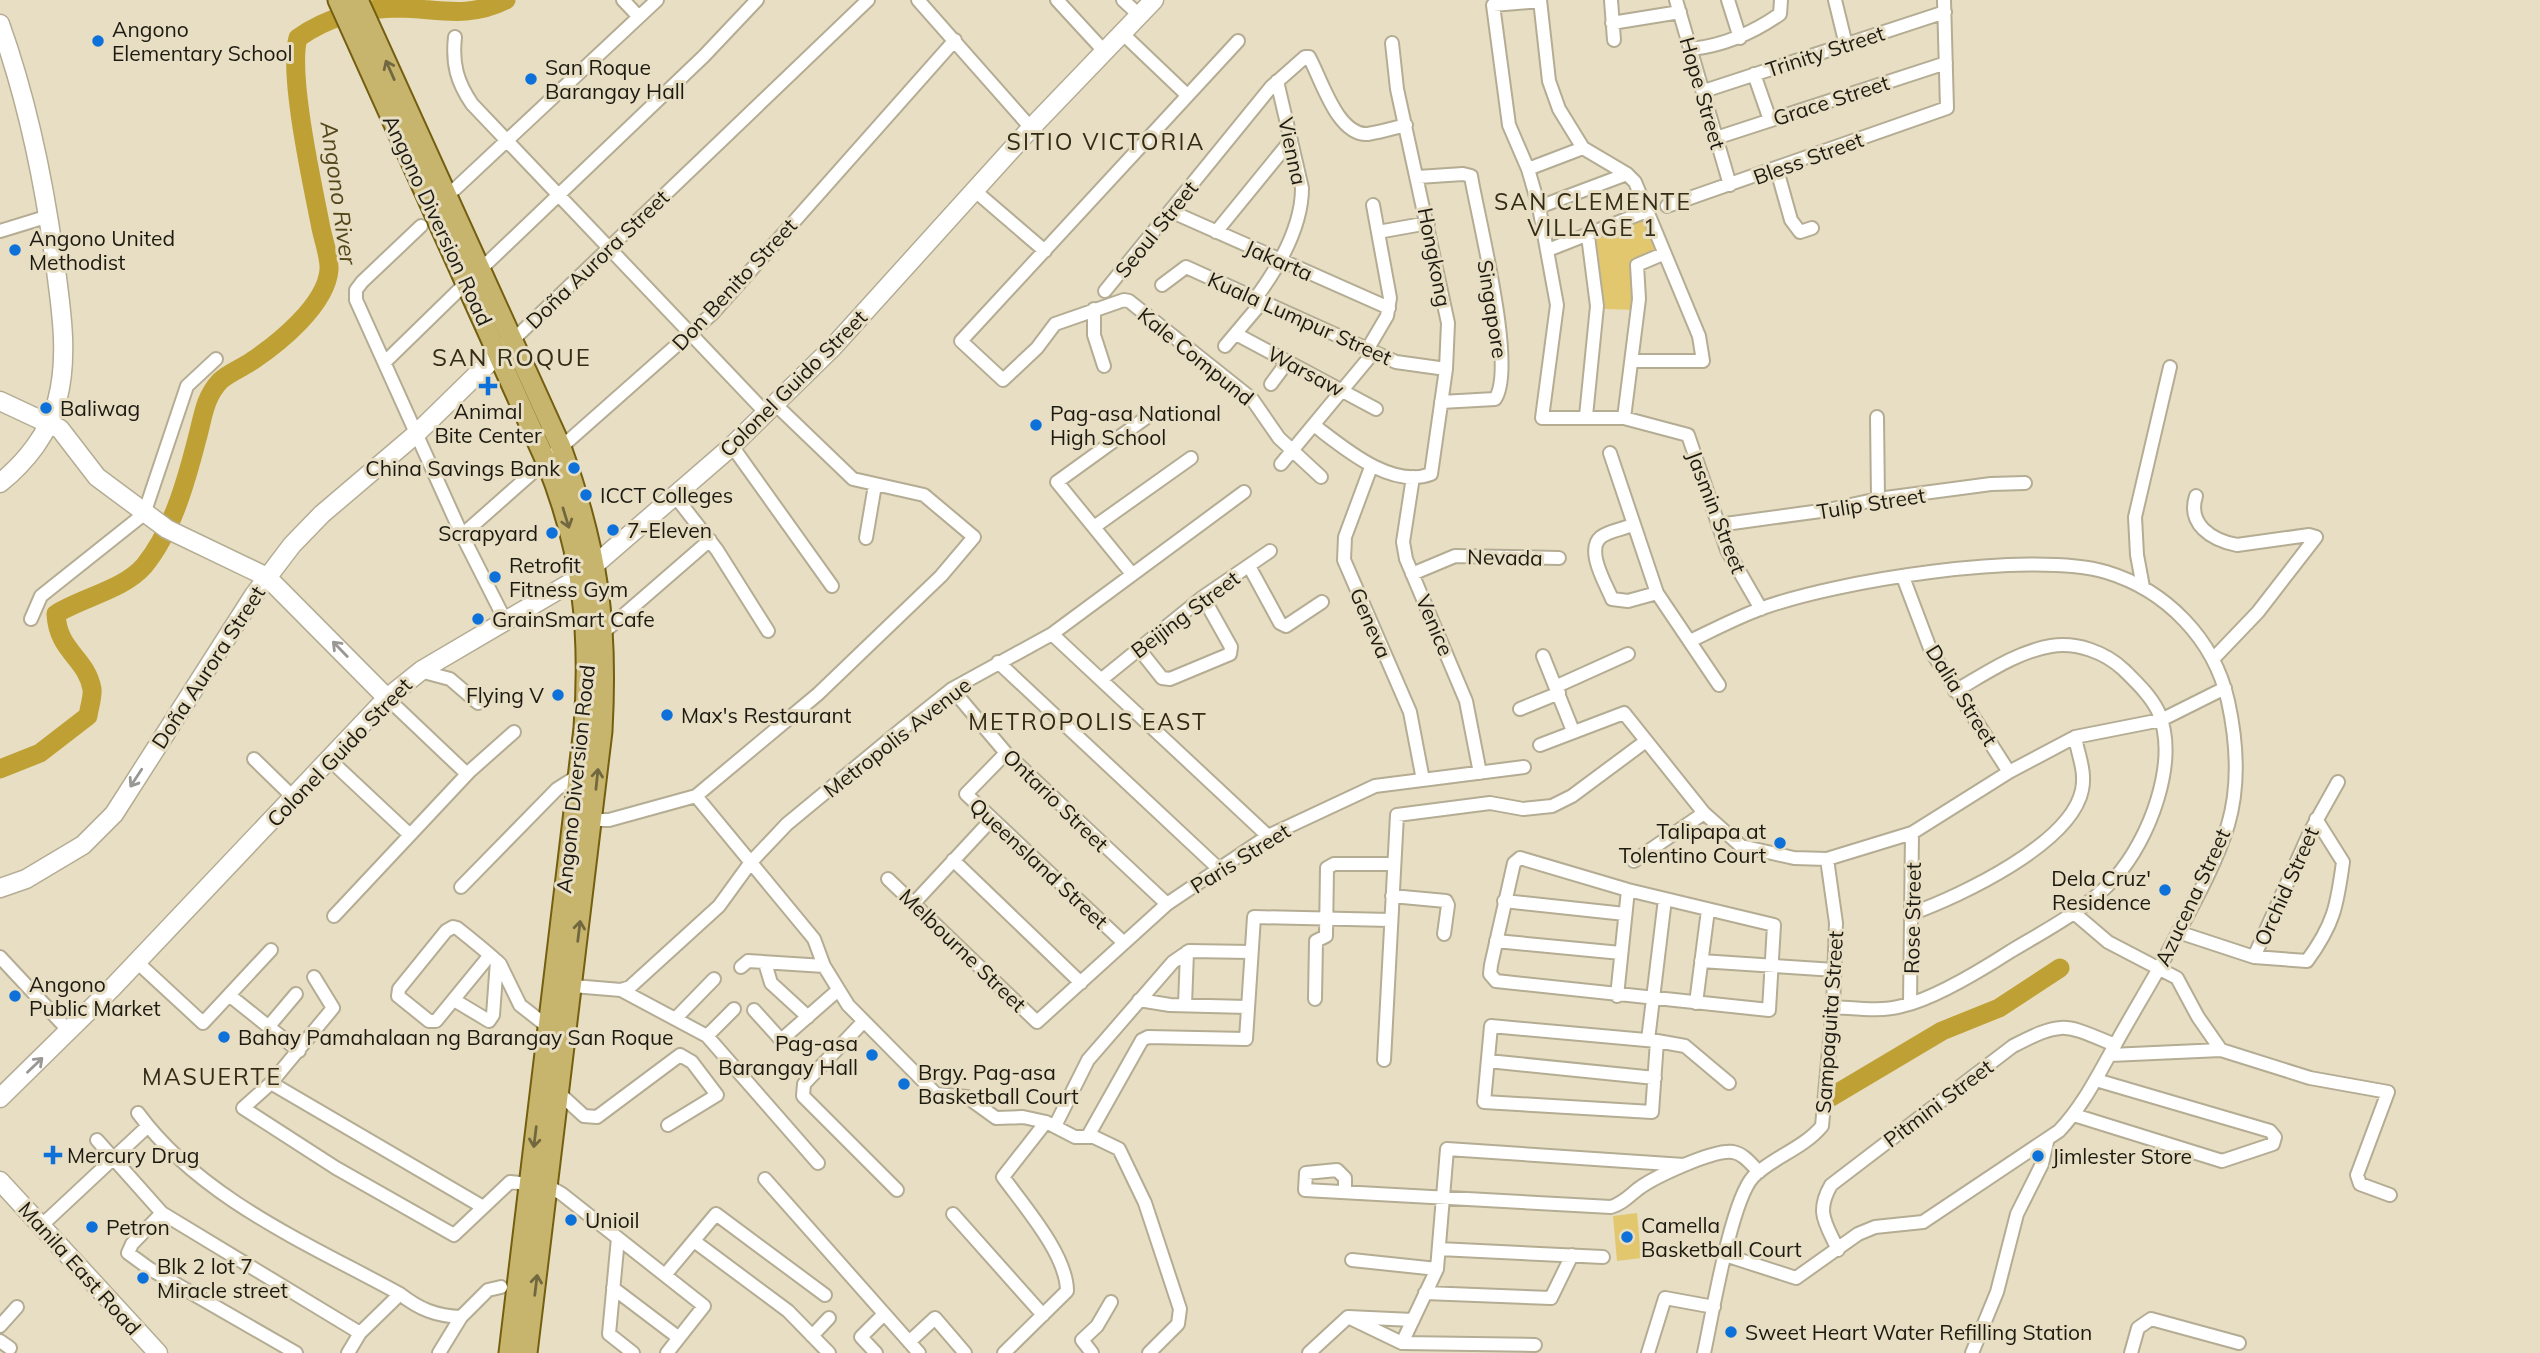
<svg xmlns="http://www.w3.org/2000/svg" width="2540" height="1353" viewBox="0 0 2540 1353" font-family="Mulish,sans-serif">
<rect width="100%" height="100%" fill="#e7dec4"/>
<!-- green -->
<path fill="#e2c76e" d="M1644,215L1657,248L1656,253L1633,262L1636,310L1605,309L1596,237Z
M1637,1213L1641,1258L1617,1261L1613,1216Z"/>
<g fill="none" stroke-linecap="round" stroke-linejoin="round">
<!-- river -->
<path stroke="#bfa034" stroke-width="19" d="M0,769L40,753L88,716C89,708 93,697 92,689C86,657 58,652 56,614C83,597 123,590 144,566C172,532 186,482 197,439C203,418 204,398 220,381C228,373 242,368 252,361C279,343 326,305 329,270C330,256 322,237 320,223C312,182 288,74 298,38C327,17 364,8 400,8C439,9 468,19 506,0
M1831,1097L1942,1031L1999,1008L2060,968"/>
<!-- street casing -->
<g stroke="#b4ac93" stroke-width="16">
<path id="street" d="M623,0L639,17
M918,0L1031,128
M1057,0L1104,51
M1123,0L1139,15
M1540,0L1549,81L1559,109L1583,148L1627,174L1635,182L1699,336L1703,361H1633
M1611,0L1614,40
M1676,0L1730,185
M1728,0L1740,38
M1835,0L1846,45
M1540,1L1493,5L1509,125L1528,169L1539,207L1557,305L1542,418H1624L1688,435L1727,550L1761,609
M1612,23L1680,12
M1122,33L1187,95
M455,37C452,64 457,82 472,104L767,414
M1238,41L961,341L1003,380L1037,348L1055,324L1124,300L1129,301L1252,399L1279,438L1321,477
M1692,49C1726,45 1753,33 1780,14L1781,0
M1754,74L1770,120
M1704,91L1945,12
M1716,138L1946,63
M1528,169L1583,148
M1777,170L1791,220L1800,232L1812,228
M1418,177L1463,174L1471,176C1478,219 1517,368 1495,399L1441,402
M455,189L657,0
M974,190L1045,251
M1667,206L1947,108L1944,0
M1539,207L1627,174
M1170,211L1389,308
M421,226L362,282L356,290V300L462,535L506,622
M0,231L49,216
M1216,232L1291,140
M1378,232L1428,223
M1548,250L1647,211
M481,269L704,56L757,0
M1162,285L1186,267L1396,362L1446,369
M1105,291L1271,87L1305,57H1309C1321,78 1337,136 1368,134C1381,132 1394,128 1406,125
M1255,299C1278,268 1302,228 1302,188L1277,81
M1094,309V335L1104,366
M1236,334L1376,409
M513,340L868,0
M1225,346L1262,302
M1367,350L1387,316L1390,298L1373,205
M385,362L467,282
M1271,384L1288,361
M1586,416L1597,306L1588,236
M1877,417L1878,499
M1624,418L1639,299L1637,265L1663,254
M1315,426C1344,448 1391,489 1431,474L1446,369L1448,323L1397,89L1392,43
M732,446L832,586
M1610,453L1657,593L1719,685
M1281,464L1373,353
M1371,467L1345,537L1344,560L1410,712L1423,780
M1413,477L1403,542L1406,559L1466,701L1480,773
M675,496L717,550L768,631
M2196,496C2187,524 2211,540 2237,545L2309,535L2316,537L2258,612L2214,658
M1632,525C1624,529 1608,531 1601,537C1585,550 1606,584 1612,599L1628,601L1657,593
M1718,525L1828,510L1878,499L1991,484L2025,483
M1094,527L1191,458
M462,535L713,313L955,40
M866,538L875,485
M1249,566L1280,623L1286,626L1322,602
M1132,574L1057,482L1147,417
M1412,574L1455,556L1559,558
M1903,577L1931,651L2009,772
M2143,587L2137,555L2135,517L2170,367
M31,619L41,596L144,514L187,386L216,359
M604,632L710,540
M1052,634L1268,836
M1690,641C1713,630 1736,618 1760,609C1834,581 2030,550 2106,572C2166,590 2214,639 2228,701C2237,742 2240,784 2228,825C2214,870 2188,913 2167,954C2150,985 2132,1014 2115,1045C2098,1075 2083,1106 2059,1131L1923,1222L1875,1227L1858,1234L1796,1278L1725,1255
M1139,649L1162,678L1170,679L1230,654L1231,647L1203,597
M1543,656L1573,731
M998,662L1219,869
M420,671L450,679L478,703
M1102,679L1203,597L1270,551
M1557,686L1628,654
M952,689L1006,753L1167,904
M387,698L467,774
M1520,709L1559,693
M1540,745L1624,713L1704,813L1741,846L1794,858L1827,859L1912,833L2009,772L2075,737L2161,720L2225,688
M1006,753L966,794L1123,942
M254,759L294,798
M330,760L410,835
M696,796L814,939L824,966L848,1005L936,1094L967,1097L996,1118L1023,1117L1046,1122L1075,1137H1094L1119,1149L1145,1203L1180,1309L1178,1324L1149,1353
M593,820H609L696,796L818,694L941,576L974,537L924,495L853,479L776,405
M1520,858L1628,890L1774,925L1769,1010L1496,981L1490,974L1491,965L1514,863Z
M953,860L1081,983
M1634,861L1704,813
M888,879L1037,1022L1167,904L1268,836L1375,786L1524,767
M461,887L557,789L579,775
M1392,896L1446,901L1448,905L1444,934
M1504,901L1625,914
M914,903L992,819
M1913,913C1960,896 2071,844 2082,790C2086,771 2078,755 2075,737
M2074,913L2108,942L2177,978L2198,1017L2221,1050
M334,916L470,771L514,732
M2178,932L2254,957L2310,832L2338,782
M1496,941L1621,953
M490,955L436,1021H429L398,996L399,989L446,931L453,927L457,928C472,940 486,951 500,964L520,1005L548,1027
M0,957L69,1031
M2254,957L2307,961C2334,924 2337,906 2343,862L2316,819
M1701,961L1835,970
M137,962L203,1023L271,950
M765,963L771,983L808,1017
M741,967L748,961L824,966
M314,977L333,1008L271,1083L243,1108L336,1168L454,1235L510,1182L548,1186L562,1194L704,1306L667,1353
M573,986L621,990L630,987L719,906L751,862L787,824L902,729L952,689L1052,634L1244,492
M621,990L707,1036L818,1163
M229,995L299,1051
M1617,996L1628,890
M1315,999L1316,941L1326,936L1327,868L1334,864H1393
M454,1000L489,1021L493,1015L497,961
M1139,1000L1170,1005L1248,1007
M1696,1003L1708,910
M1910,1003L1912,833
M1185,1005L1187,952
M1833,1007C1856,1008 1880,1012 1902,1006C1934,999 1983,969 2011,951C2046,930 2087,909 2115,878C2149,840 2180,761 2158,711C2150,695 2136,682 2124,670C2105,652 2077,642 2051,646C2016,652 1985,674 1955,691
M754,1010L781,1040L837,991
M676,1018L714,979
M864,1021L804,1084L803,1096L897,1190
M269,1026L296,994
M1491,1026L1657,1041L1652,1112L1484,1102Z
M707,1036L734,1009
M1648,1040L1665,899
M1657,1041L1685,1046L1729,1083
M2110,1055L2221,1050L2310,1078L2388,1092L2357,1175L2360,1184L2390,1195
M1384,1060L1397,815L1490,803L1523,809L1552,806L1572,796L1646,741
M1488,1061L1655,1078
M271,1083L483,1207
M559,1093L584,1116L597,1117L680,1055L692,1062L717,1095L668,1125
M138,1113C201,1199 309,1244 400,1294C419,1309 436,1316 461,1317L488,1290L501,1287
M2074,1115L2222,1161L2273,1144L2275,1137L2270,1131L2096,1080
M1055,1126L1088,1060L1173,962L1189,951L1251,952
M1088,1136L1142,1040L1148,1037L1246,1039L1254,917L1391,920
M97,1140L162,1213L360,1333
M765,1179L919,1353
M1345,1190V1178L1337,1170L1306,1173L1305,1190L1611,1207C1623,1203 1628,1197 1638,1189C1654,1177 1714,1149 1733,1152C1744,1154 1751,1164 1759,1172
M162,1213L132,1244L128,1253L150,1269L296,1353
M953,1214L1043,1315
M42,1225L148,1126
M618,1238L609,1334L633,1353
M694,1241L788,1311L829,1353
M1439,1249L1603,1257
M1838,1250C1826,1223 1815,1213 1831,1185L2013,1046C2064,1020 2064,1024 2115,1045
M1352,1260L1437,1269
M665,1275L716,1214L825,1295
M613,1288L679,1338
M1425,1293L1551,1298L1572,1255
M1348,1317L1402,1343L1535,1345
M0,1326L17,1307
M812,1336L829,1318
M0,1341L10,1348
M909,1342L935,1318L965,1353
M1402,1343L1437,1269L1447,1149L1684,1165
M348,1353L360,1333L400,1294
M439,1353L461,1317
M876,1353L861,1337L884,1314
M1004,1353L1067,1291C1067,1255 1024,1206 1003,1177L1046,1122
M1092,1353L1082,1340L1097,1326L1111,1302
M1309,1353L1348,1317L1413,1320
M1648,1353L1665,1298L1714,1307
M1704,1353C1712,1316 1731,1201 1753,1177C1771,1158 1803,1149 1822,1126L1833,1007L1836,923L1827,859
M1972,1353L1997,1292L2017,1214L2042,1164L2047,1142
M2131,1353L2138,1328L2151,1319L2239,1343"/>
</g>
<!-- secondary casing -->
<g stroke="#b4ac93" stroke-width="21">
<path id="secondary" d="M0,24C28,102 44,181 55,263C61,308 69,357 57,401C49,433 26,462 0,483
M0,401L60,429L97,477L167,529L267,577L387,698
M0,888L26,879L83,845L114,814L254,595L292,545L322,514L416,434L506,346
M0,1098L113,987L387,698L422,670L582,576L732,446L833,347L1031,128L1154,0
M0,1181L158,1353"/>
</g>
<!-- primary casing -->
<g stroke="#735f0f" stroke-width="23">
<path id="primary" d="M338,0L546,461C583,552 591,631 584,728L509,1353
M358,0L561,447C598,551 608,621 602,731L527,1353"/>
</g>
<!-- street -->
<use href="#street" stroke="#fff" stroke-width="12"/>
<!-- secondary -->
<use href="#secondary" stroke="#fff" stroke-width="18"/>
<!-- primary -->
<use href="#primary" stroke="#c7b56e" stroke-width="19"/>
</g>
<!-- one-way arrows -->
<defs><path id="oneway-shaft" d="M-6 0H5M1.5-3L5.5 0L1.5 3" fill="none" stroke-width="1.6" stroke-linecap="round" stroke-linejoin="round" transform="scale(1.75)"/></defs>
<g stroke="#726840">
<use href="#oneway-shaft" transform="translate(390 70) rotate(-114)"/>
<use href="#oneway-shaft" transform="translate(566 518) rotate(73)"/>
<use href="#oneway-shaft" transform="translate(597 779) rotate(-84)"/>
<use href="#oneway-shaft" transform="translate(579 931) rotate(-83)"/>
<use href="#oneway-shaft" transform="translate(535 1137) rotate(97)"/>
<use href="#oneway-shaft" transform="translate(536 1285) rotate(-83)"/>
</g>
<g stroke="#999894">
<use href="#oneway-shaft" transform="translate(340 649) rotate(-134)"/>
<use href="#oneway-shaft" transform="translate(136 778) rotate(123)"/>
<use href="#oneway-shaft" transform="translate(35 1065) rotate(-44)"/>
</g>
<!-- markers -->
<g fill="#0e71da" stroke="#e7dec4" stroke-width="2.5">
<circle cx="98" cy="41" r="7"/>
<circle cx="531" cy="79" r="7"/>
<circle cx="15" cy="250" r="7"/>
<path d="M484.5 375.5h7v7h7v7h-7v7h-7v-7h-7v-7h7z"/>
<circle cx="46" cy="408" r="7"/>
<circle cx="1036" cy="425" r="7"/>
<circle cx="574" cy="468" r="7"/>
<circle cx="586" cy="495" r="7"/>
<circle cx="613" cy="530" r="7"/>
<circle cx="552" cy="533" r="7"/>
<circle cx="495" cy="577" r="7"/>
<circle cx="478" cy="619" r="7"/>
<circle cx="558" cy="695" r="7"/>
<circle cx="667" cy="715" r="7"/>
<circle cx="1780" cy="843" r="7"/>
<circle cx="2165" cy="890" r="7"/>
<circle cx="15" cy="996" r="7"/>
<circle cx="224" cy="1037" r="7"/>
<circle cx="872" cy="1055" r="7"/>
<circle cx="904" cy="1084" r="7"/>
<path d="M49.5 1144.5h7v7h7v7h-7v7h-7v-7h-7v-7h7z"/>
<circle cx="2038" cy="1156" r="7"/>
<circle cx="571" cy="1220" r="7"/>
<circle cx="92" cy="1227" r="7"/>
<circle cx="1627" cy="1237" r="7"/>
<circle cx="143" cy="1278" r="7"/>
<circle cx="1731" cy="1332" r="7"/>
</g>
<g text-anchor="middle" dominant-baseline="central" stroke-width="6" stroke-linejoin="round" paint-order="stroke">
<!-- poi labels -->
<g font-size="21" fill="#1d1a11" stroke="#e7dec4" text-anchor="start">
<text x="112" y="29">Angono<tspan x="112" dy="24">Elementary School</tspan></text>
<text x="545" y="67">San Roque<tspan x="545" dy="24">Barangay Hall</tspan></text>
<text x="29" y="238">Angono United<tspan x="29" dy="24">Methodist</tspan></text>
<text x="60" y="408">Baliwag</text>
<text x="488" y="411" text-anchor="middle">Animal<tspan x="488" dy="24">Bite Center</tspan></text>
<text x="1050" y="413">Pag-asa National<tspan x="1050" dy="24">High School</tspan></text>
<text x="560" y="468" text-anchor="end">China Savings Bank</text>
<text x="600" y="495">ICCT Colleges</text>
<text x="627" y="530">7-Eleven</text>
<text x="538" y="533" text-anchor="end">Scrapyard</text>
<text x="509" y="565">Retrofit<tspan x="509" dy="24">Fitness Gym</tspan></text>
<text x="492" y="619">GrainSmart Cafe</text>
<text x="544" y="695" text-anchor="end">Flying V</text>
<text x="681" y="715">Max's Restaurant</text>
<text x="1766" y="831" text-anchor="end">Talipapa at<tspan x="1766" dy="24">Tolentino Court</tspan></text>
<text x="2151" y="878" text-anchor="end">Dela Cruz'<tspan x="2151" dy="24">Residence</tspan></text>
<text x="29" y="984">Angono<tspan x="29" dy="24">Public Market</tspan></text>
<text x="238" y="1037">Bahay Pamahalaan ng Barangay San Roque</text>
<text x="858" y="1043" text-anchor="end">Pag-asa<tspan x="858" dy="24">Barangay Hall</tspan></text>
<text x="918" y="1072">Brgy. Pag-asa<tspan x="918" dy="24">Basketball Court</tspan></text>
<text x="67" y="1155">Mercury Drug</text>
<text x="2052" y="1156">Jimlester Store</text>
<text x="585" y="1220">Unioil</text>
<text x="1641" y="1225">Camella<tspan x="1641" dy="24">Basketball Court</tspan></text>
<text x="106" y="1227">Petron</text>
<text x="157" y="1266">Blk 2 lot 7<tspan x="157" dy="24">Miracle street</tspan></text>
<text x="1745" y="1332">Sweet Heart Water Refilling Station</text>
</g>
<!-- street labels -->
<g font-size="21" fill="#1d1a11" stroke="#e7dec4">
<text transform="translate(1825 51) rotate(-18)">Trinity Street</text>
<text transform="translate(1703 93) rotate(74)">Hope Street</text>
<text transform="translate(1831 100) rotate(-18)">Grace Street</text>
<text transform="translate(1293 151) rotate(78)">Vienna</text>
<text transform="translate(1808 158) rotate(-20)">Bless Street</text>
<text transform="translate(438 220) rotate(65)">Angono Diversion Road</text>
<text transform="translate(1156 229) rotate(-51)">Seoul Street</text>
<text transform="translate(1435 257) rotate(79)">Hongkong</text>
<text transform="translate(597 259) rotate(-44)">Doña Aurora Street</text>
<text transform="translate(1279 260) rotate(24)">Jakarta</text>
<text transform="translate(734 284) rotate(-47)">Don Benito Street</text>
<text transform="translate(1493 309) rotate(81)">Singapore</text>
<text transform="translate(1300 318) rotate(24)">Kuala Lumpur Street</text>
<text transform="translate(1196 356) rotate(39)">Kale Compund</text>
<text transform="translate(1306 371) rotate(28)">Warsaw</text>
<text transform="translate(793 383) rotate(-45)">Colonel Guido Street</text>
<text transform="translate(1871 503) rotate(-9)">Tulip Street</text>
<text transform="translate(1717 512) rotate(69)">Jasmin Street</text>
<text transform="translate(1505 557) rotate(1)">Nevada</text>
<text transform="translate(1185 614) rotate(-37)">Beijing Street</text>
<text transform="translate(1371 623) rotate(67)">Geneva</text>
<text transform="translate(1435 625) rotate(67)">Venice</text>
<text transform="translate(208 667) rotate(-57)">Doña Aurora Street</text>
<text transform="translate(1962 695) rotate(58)">Dalia Street</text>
<text transform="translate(897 737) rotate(-38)">Metropolis Avenue</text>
<text transform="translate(339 752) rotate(-46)">Colonel Guido Street</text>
<text transform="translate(575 779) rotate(-84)">Angono Diversion Road</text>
<text transform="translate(1056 800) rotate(44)">Ontario Street</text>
<text transform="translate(1240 858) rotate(-32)">Paris Street</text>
<text transform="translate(1039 863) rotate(43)">Queensland Street</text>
<text transform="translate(2286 886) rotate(-66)">Orchid Street</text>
<text transform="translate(2192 897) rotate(-65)">Azucena Street</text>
<text transform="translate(1912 918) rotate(-89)">Rose Street</text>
<text transform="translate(963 950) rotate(44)">Melbourne Street</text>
<text transform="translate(1829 1022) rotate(-86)">Sampaguita Street</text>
<text transform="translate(1938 1103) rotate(-37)">Pitmini Street</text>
<text transform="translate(80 1268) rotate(48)">Manila East Road</text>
</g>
<!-- neighbourhood labels -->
<g font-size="23" letter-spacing="2" fill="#332c17" stroke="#e7dec4">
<text x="1106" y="141">SITIO VICTORIA</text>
<text x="1593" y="201">SAN CLEMENTE<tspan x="1593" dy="26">VILLAGE 1</tspan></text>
<text x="1088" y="721">METROPOLIS EAST</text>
<text x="212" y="1076">MASUERTE</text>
</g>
<!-- water labels -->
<g font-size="23" font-style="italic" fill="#53461b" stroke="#e7dec4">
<text transform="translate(339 193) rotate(82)">Angono River</text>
</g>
<!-- quarter labels -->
<g font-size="24" letter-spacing="2" fill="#332c17" stroke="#e7dec4">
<text x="512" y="357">SAN ROQUE</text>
</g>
</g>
</svg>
